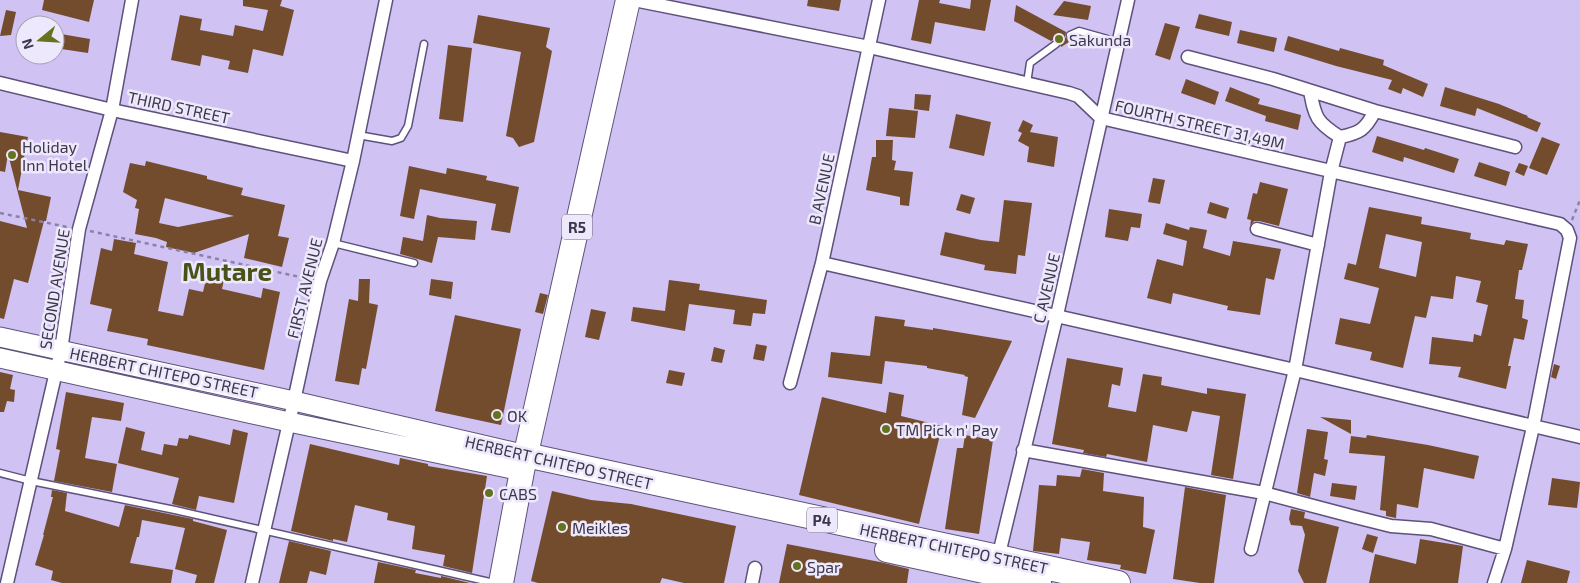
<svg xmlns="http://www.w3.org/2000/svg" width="1580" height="583" viewBox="0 0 1580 583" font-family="'Exo 2',sans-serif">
<rect width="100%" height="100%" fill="#d0c2f3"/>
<!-- building -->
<path fill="#724c2d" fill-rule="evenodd" d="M44,0H94L89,22L42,10Z
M243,0H282L280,6L294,10L283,56L253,49L248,73L228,69L230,61L202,55L200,66L171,60L180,15L202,19L200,30L233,36L235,25L263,31L268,10L243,6Z
M808,0H841L839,11L807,6Z
M919,0H940L939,3L970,9L971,0H991L985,31L935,22L931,44L911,40Z
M1064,1L1091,6L1088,20L1053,15Z
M1016,5L1066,32L1065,37L1069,40V42L1061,47L1058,40L1055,39L1051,41L1014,21Z
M6,10L16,12L11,35L0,36Z
M1199,14L1232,22L1229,36L1195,28Z
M478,15L550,28L546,47L552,51L534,142L519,147L513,138L506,136L521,52L473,43Z
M1165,23L1180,27L1170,60L1155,55Z
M1240,30L1277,38L1274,52L1237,43Z
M55,33L90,39L88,53L55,48Z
M1288,36L1339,51L1340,48L1384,60L1383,65L1428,84L1423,97L1403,88L1401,94L1388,89L1392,80L1336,66L1284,50Z
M448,45L472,48L463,122L439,119Z
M1186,79L1219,92L1215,105L1181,93Z
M1230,87L1260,99L1258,104L1301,115L1298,130L1265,121L1266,116L1225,101Z
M1445,87L1499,104L1528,116L1527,117L1541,123L1537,132L1477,108L1475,116L1440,106Z
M915,94L931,95L929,111L914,109Z
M889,108L918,111L915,138L886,136Z
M956,114L991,122L984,156L949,148Z
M1023,120L1033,125L1030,132L1058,137L1054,167L1027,162L1029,147L1018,141L1022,133L1018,131Z
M0,132L28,137L18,190L51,197L46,221H44L28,283L14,279L4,319L0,318V221L27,228L8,154L5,172L0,171Z
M1377,136L1424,150L1425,148L1459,159L1454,173L1404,157L1403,162L1372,152Z
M1542,137L1560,144L1547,175L1529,168Z
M876,140H893L892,160L896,161L894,170L913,172L909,206L900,205V197L866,190L872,157H876Z
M146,161L207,176V179L243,188L241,195L285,205L278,236L289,238L282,267L244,258L249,234L194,253L166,247L167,242L156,238L135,234L139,209L135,208L137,200L123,192L130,163L145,166ZM165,198L234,216L178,227L159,223Z
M1479,162L1510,172L1506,186L1474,176Z
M1519,163L1528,166L1524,176L1515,172Z
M409,166L446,174L447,168L487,176L486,180L519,187L510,233L491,230L496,204L420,189L414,219L400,216Z
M1153,178L1165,180L1160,204L1148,202Z
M1260,182L1288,189L1279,226L1259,221H1254L1250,226L1251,220L1247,219L1253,193L1257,194Z
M961,194L975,198L970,214L956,210Z
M1004,200L1032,203L1025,256L1018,255L1016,274L984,270L985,265L940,255L945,232L981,240L999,242Z
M1210,202L1229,208L1226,219L1207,213Z
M1369,207L1422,217L1421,224L1471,233L1470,239L1504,245L1506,240L1528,244L1522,270H1519L1515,299L1524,300L1522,318L1528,320L1524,340L1514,338L1508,366H1511L1506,389L1458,377L1461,367L1429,364L1432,337L1473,342L1474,334L1481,336L1488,305L1476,302L1481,281L1456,276L1453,299L1431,296L1426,318L1415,316L1403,368L1370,360L1372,352L1335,344L1340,318L1370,324L1379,288L1344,279L1348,263L1356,265ZM1386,234L1422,242L1416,277L1379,268Z
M1109,209L1142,214L1140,228L1131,227L1128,241L1105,237Z
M427,215L440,218L477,221L475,240L438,237L432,263L400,254L403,237L423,241Z
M1166,223L1189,230L1190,227L1207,230L1203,248L1230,256L1233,241L1281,249L1274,280L1266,278L1260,315L1227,310L1228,306L1173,293L1171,304L1147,298L1157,259L1183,266L1187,241L1163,234Z
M114,239L136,243L134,254L168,262L158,311L183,316L189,289L203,292L209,266L226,270L222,289L261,298L263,288L280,292L264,370L147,345L148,339L107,331L112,309L90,304L101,248L112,251Z
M359,279H370L369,303L378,305L366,369L362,368L359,385L335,381L349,299L358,301Z
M431,279L453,282L451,299L429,295Z
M669,280L700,284L699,290L767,300L765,314L753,313L751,326L733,324L735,310L689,304L685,331L631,321L633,307L665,311Z
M540,293L548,295L543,314L535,312Z
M591,309L606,312L599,340L585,337Z
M455,315L521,329L501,425L435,411Z
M875,316L905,320L904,326L933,330V328L1012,341L975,418L962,415L968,377L964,376L965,375L927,368V366L885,361L882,384L828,377L831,352L870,356Z
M756,344L767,346L764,361L753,359Z
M714,347L725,350L722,363L711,361Z
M1067,358L1123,368L1120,386L1112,384L1108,407L1136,412L1143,374L1162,377L1161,385L1207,394V388L1246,394L1233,479L1211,475L1220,416L1192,411L1187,432L1153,425L1147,462L1107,454L1106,457L1083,453L1084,450L1052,444Z
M1554,364L1560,366L1556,379L1551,377Z
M669,370L685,373L682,386L666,383Z
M0,372L13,375L10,389L15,390L14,402L7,401L4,412H0Z
M66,392L124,403L121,421L92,417L85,458L117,464L112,492L54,481L60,450L56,449Z
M889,392L904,395L901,416L942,426L919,524L799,495L822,397L886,413Z
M1320,417L1351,420V434Z
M126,427L145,432L141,450L162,455L164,444L177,446L179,438L188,439L189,435L230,445L233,429L248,433L234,503L199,496L196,510L172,504L179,478L118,463Z
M1307,429L1328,432L1324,459L1328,460L1325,476L1314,473L1310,497L1297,493Z
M965,435L993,440L979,534L945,529L957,448H963Z
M1367,435L1428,445L1479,456L1474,479L1424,468L1418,508L1397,504L1396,518L1386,516V511L1380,510L1385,456L1349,453L1351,436L1366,438Z
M310,444L399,465L400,458L428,464V466L487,476L472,573L443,566L445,555L412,549L415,526L387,520L388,513L355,505L347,542L333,539V541L291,531Z
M1082,469L1104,473L1103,491L1144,497L1143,527L1155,530L1146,574L1120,569L1121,565L1087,560L1090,542L1061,538L1059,554L1033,551L1039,485L1056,486L1057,475L1080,477Z
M1552,478L1580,482L1577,508L1548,505Z
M1332,483L1357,486L1355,500L1330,496Z
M1185,487L1226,495L1214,583H1200L1173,579Z
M52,490L67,493L65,511L119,527L125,505L193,519V521L227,530L214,583H195L197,575L175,569L185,528L142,520L139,537H137L130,563L173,570L171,583H62L51,580L53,571L35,565L44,535H43L53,497H51Z
M552,491L591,500L631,504L736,526L724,583H684L662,578L660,583H538L531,581Z
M1291,509L1305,512L1304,518L1339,527L1326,583H1304L1298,571L1305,535L1302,526L1291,525L1289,519Z
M1367,534L1378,537L1373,553L1362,549Z
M1420,539L1463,546L1458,583H1369L1375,554L1416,564Z
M289,541L331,551L326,575L310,571L307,583H279Z
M787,544L880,562L909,569L907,583H779Z
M1527,560L1570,571L1567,583H1521Z
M378,562L416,570L415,573L441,578V576L470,583H374Z"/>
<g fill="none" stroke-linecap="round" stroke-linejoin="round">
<!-- lane casing -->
<g stroke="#5e517b" stroke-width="9">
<path id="lane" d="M1070,35L1079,31L1118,42
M1027,83L1030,63L1056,44
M358,135L392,141L401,138L408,126L424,44
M333,243L414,263
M0,473L31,481L175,510L494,583"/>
</g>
<!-- street casing -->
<g stroke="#5e517b" stroke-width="15">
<path id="street" d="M634,0L869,47L1069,93L1078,96L1101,118L1560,224L1567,230L1570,238L1533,427L1505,549L1494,583
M1188,57L1273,79L1375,111L1515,147
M0,83L112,110L353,161
M1310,91C1315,117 1316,122 1340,137C1360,133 1365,130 1375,111
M1257,229L1318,245
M822,263L1295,370L1580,437
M790,383L822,263L879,0
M1023,450L1264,493L1355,517L1391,526L1431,529L1505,549
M1251,549L1295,370L1331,172L1340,137
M997,562L1057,315L1128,0
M7,583L61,350L79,229L112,110L132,0
M252,583L294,401L320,281L333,243L353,161L386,0
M752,583L755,568"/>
</g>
<!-- secondary casing -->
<g stroke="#5e517b" stroke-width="21">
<path id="secondary" d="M0,337L294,401L526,455
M0,358L289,422L522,471"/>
</g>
<!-- highway casing -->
<g stroke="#5e517b" stroke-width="26">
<path id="highway" d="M526,455L1118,583
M887,550L1039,583
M501,583L522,471L628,0"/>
</g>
<!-- path -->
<path stroke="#8c82a5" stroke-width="2.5" stroke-dasharray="4 4" stroke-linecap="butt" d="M0,213L67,227
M1572,220L1580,200
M90,231L309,279"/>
<!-- lane -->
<use href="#lane" stroke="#fff" stroke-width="6"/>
<!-- street -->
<use href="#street" stroke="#fff" stroke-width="12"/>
<!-- secondary -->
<use href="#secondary" stroke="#fff" stroke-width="19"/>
<!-- highway -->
<use href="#highway" stroke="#fff" stroke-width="24"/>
</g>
<!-- markers -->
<g fill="#65731e" stroke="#eee8fc" stroke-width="2">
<circle cx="1059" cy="39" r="5"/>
<circle cx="12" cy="155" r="5"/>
<circle cx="497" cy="415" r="5"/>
<circle cx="886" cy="429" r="5"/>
<circle cx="489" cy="493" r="5"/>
<circle cx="562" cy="527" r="5"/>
<circle cx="797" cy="566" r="5"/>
</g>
<g text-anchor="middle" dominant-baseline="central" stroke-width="5" stroke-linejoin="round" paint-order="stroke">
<!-- shield labels -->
<g fill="#eee8fc" stroke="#716c7f" stroke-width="1">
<rect x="562" y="214.5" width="30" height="25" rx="4"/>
<rect x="807" y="507.5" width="30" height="25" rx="4"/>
</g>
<g font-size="15" font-weight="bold" fill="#3c374a">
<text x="577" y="227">R5</text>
<text x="822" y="520">P4</text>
</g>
<!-- poi labels -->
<g font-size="16" fill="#3c374a" stroke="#eee8fc" text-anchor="start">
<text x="1069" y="39">Sakunda</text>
<text x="22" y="146">Holiday<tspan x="22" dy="18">Inn Hotel</tspan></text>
<text x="507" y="415">OK</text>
<text x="896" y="429">TM Pick n' Pay</text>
<text x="499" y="493">CABS</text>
<text x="572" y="527">Meikles</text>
<text x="807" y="566">Spar</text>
</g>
<!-- street labels -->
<g font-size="16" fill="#3c374a" stroke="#eee8fc">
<text transform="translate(179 107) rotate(12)">THIRD STREET</text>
<text transform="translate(1200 124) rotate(13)">FOURTH STREET 31,49M</text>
<text transform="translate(821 189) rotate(-78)">B AVENUE</text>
<text transform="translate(304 288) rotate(-76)">FIRST AVENUE</text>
<text transform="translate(1046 288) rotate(-77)">C AVENUE</text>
<text transform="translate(54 289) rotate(-81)">SECOND AVENUE</text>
<text transform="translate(164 372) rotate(12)">HERBERT CHITEPO STREET</text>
<text transform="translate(559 462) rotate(13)">HERBERT CHITEPO STREET</text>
<text transform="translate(954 548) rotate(12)">HERBERT CHITEPO STREET</text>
</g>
<!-- town labels -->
<g font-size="26" font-weight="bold" fill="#485219" stroke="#eee8fc">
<text x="227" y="270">Mutare</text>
</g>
</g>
<!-- north arrow -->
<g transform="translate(40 40) rotate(252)"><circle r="24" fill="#eee8fc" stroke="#a7a1b5"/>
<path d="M0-4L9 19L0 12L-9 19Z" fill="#65731e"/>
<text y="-8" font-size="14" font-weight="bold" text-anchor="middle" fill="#3c374a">N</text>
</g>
</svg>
